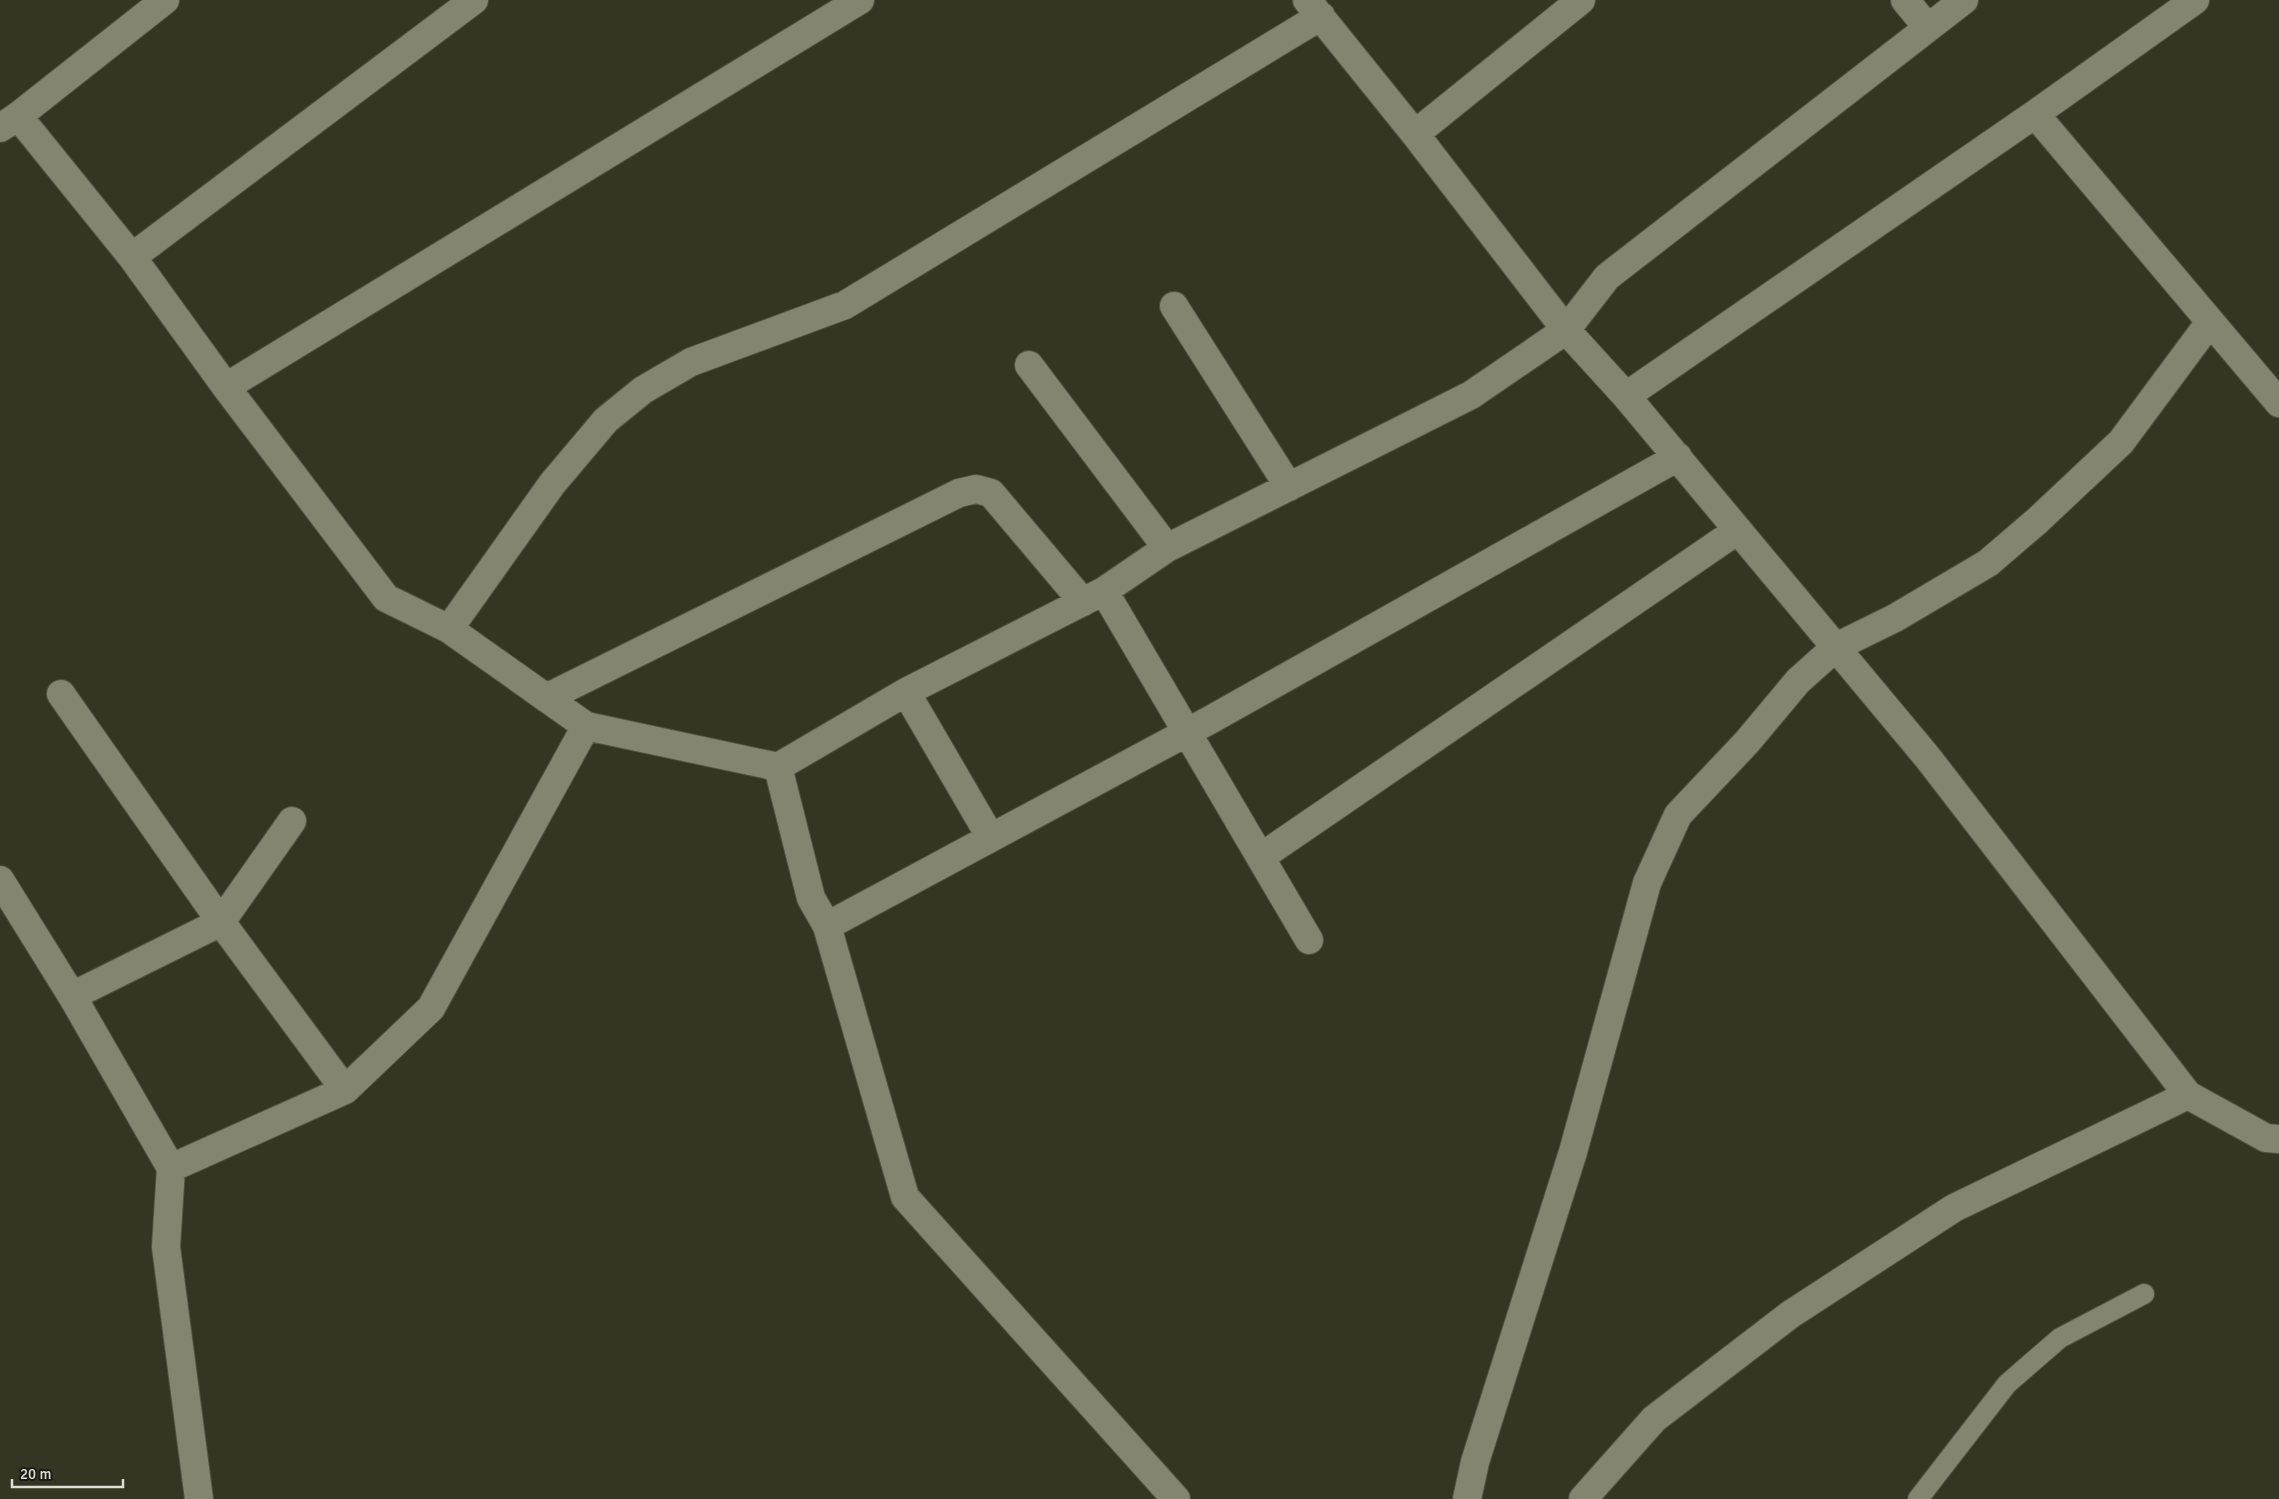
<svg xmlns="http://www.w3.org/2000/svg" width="2279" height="1499" viewBox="0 0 2279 1499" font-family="Signika,sans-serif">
<rect width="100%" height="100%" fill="#343523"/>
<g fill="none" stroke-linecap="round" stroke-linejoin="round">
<!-- service casing -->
<g stroke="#525344" stroke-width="22">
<path id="service" d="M1918,1499L2007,1384L2060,1338L2144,1294"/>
</g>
<!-- minor casing -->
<g stroke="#525344" stroke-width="30">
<path id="minor" d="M1307,0L1415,134L1566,330L1626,396L1928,758L2188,1095L2266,1138L2279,1139
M1905,0L1928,28
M2035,114L2279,403
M18,116L132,257L226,387L386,598L449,629L586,726L778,767L811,898L827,926L905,1197L1176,1499
M0,128L18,116L165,0
M1415,134L1581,0
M132,257L474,0
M1174,306L1289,487
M1029,365L1167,548
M226,387L860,0
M1626,396L2035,114L2195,0
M1104,591L1309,940
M449,629L552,484L606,420L643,390L691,362L845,305L1321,16
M906,692L991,838
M61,694L221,922L345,1090
M546,698L959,493L976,489L991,493L1083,602
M778,767L906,692L1104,591L1167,548L1471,395L1566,330L1607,277L1964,0
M1261,857L1738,530
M0,880L72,996L171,1168
M827,926L1210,720L1678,457
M72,996L221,922L292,821
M199,1499L166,1247L171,1168L345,1090L431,1008L586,726
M1467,1499L1475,1462L1573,1152L1647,883L1678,815L1747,742L1798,681L1836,647L1895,618L1988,563L2037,521L2121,442L2210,322
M1583,1499L1654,1419L1791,1314L1954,1208L2188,1095"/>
</g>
<!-- service -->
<use href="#service" stroke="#838571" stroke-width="20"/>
<!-- minor -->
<use href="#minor" stroke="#838571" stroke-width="28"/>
</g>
<!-- scale -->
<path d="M12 1479v8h111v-8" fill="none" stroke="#dedfd4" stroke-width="2.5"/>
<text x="20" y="1479" font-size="15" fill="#dedfd4" stroke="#1b1c14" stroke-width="4" paint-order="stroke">20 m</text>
</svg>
